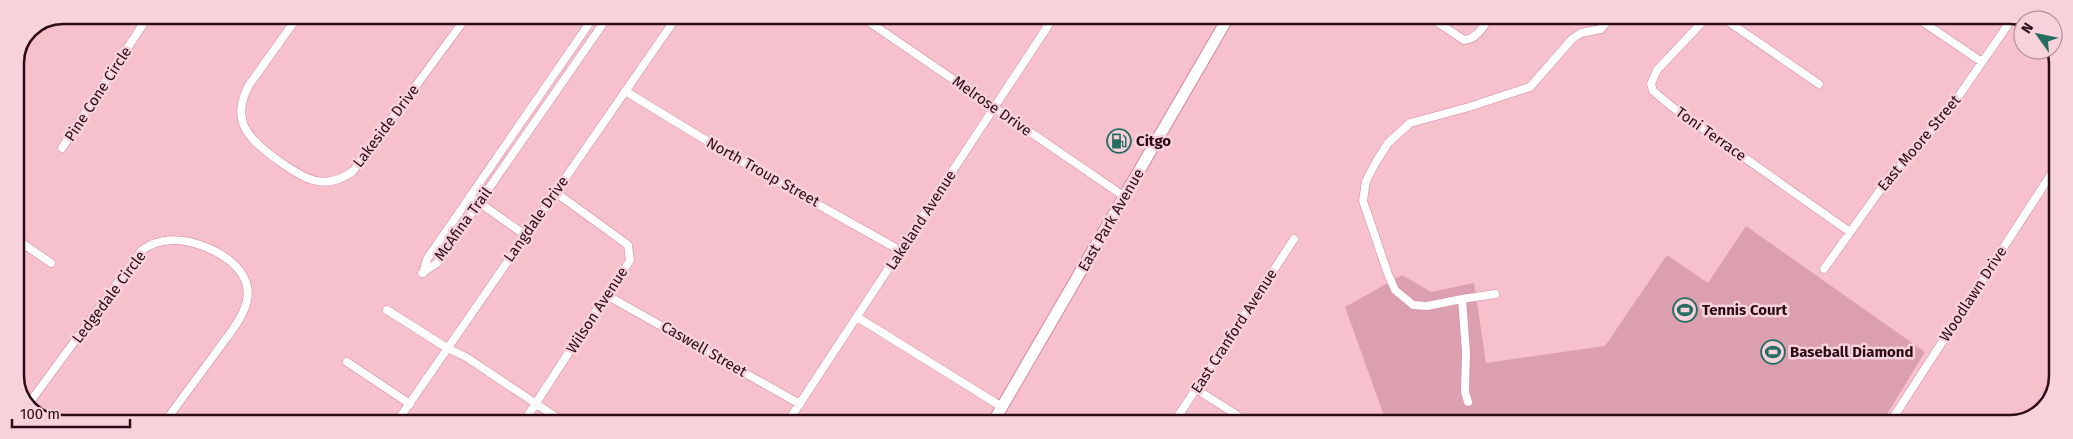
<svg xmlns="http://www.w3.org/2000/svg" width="2073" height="439" viewBox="0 0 2073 439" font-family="'Fira Sans',sans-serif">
<rect width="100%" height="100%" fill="#f6c0cd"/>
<!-- green -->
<path fill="#db9faf" d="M1746,226L1925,352L1881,424H1387L1345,307L1402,275L1431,292L1474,283L1486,363L1605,346L1667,255L1708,283Z"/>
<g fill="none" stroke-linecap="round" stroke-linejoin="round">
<!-- street casing -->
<g stroke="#d8849c" stroke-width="9">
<path id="street" d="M299,15L249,85C229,122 250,140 279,161C304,179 325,192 353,171L468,15
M859,15L1125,197
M1428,16L1464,40C1478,39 1483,26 1491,16
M1708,16L1657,70L1651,84L1653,91L1671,106L1850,232
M1720,16L1819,84
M1914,16L1982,62
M625,91L735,158L901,251
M62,148L149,15
M470,196L525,235
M15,238L25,245L15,258
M25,245L51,263
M1824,269L1890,176L1924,141L1949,110L2014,16
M422,273L437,263L609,15
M423,273L427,259L595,15
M608,296L800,404
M1462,299L1427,306L1413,305L1395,290L1388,274L1363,201L1366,181L1376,162L1388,143L1410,123L1469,107L1530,87L1572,39L1581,33L1601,29L1612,16
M387,310L447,348L466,357L565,423
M857,317L1002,407
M347,362L410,404
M1196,389L1251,424
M1468,402L1465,392L1466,352L1462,299L1495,294
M27,406L141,251C159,237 182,238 203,246C232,257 260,280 242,314C235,329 223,342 214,355C197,378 181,400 164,423
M2033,415L2057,379
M396,423L678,15
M523,423L595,312L608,296L630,260L628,245L555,192
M787,423L1055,15
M1173,424L1294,239
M1889,424L2057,165"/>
</g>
<!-- secondary casing -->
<g stroke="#d8849c" stroke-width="13">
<path id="secondary" d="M992,424L1229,16"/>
</g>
<!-- street -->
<use href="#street" stroke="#fff" stroke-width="8"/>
<!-- secondary -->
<use href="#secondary" stroke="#fff" stroke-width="11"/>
</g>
<!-- icons -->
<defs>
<g id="fuel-ring" transform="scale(1.25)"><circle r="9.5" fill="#f7d2db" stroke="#256c61" stroke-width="1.5"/><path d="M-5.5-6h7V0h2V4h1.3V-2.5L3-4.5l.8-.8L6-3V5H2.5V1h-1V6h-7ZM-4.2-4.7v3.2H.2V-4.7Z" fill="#256c61"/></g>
<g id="stadium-ring" transform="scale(1.25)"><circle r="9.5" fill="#f7d2db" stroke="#256c61" stroke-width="1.5"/><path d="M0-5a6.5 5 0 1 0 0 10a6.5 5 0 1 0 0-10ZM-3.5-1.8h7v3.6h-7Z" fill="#256c61"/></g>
</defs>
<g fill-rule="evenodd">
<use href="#fuel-ring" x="1119" y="141"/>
<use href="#stadium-ring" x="1685" y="310"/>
<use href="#stadium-ring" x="1773" y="352"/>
</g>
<g text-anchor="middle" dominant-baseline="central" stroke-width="5" stroke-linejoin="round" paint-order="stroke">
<!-- street labels -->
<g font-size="15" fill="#2a0b16" stroke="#f7d2db">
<text transform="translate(98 94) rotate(-57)">Pine Cone Circle</text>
<text transform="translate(992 106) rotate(35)">Melrose Drive</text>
<text transform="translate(386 126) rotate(-53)">Lakeside Drive</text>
<text transform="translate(1711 134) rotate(35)">Toni Terrace</text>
<text transform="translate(1919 143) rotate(-50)">East Moore Street</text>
<text transform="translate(763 172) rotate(29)">North Troup Street</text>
<text transform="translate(536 219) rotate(-55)">Langdale Drive</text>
<text transform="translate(921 220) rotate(-57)">Lakeland Avenue</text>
<text transform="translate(1111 220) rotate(-60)">East Park Avenue</text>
<text transform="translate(463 224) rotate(-54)">McAfina Trail</text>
<text transform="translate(1973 294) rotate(-57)">Woodlawn Drive</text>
<text transform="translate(109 297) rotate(-53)">Ledgedale Circle</text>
<text transform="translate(597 310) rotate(-57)">Wilson Avenue</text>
<text transform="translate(1234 331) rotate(-57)">East Cranford Avenue</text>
<text transform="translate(704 349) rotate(30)">Caswell Street</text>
</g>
<!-- poi labels -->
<g font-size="15" font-weight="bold" fill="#2a0b16" stroke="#f7d2db" text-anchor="start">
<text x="1136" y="141">Citgo</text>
<text x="1702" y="310">Tennis Court</text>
<text x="1790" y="352">Baseball Diamond</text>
</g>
</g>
<!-- crop -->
<path d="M0 0H2073V439H0ZM63 24H2010A39 39 0 0 1 2049 63V376A39 39 0 0 1 2010 415H63A39 39 0 0 1 24 376V63A39 39 0 0 1 63 24Z" fill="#f7d2db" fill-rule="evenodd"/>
<path fill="none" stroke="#2a0b16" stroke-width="2.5" d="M63 24H2010A39 39 0 0 1 2049 63V376A39 39 0 0 1 2010 415H63A39 39 0 0 1 24 376V63A39 39 0 0 1 63 24Z"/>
<!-- north arrow -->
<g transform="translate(2038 35) rotate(303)"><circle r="24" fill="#f7d2db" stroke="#a5828c"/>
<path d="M0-4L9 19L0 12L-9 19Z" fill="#256c61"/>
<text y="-8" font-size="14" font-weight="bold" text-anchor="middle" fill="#2a0b16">N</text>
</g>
<!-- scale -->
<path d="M12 419v8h118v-8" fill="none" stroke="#2a0b16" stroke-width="2.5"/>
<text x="20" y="419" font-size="15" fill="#2a0b16" stroke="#f7d2db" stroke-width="4" paint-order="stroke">100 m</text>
</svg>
